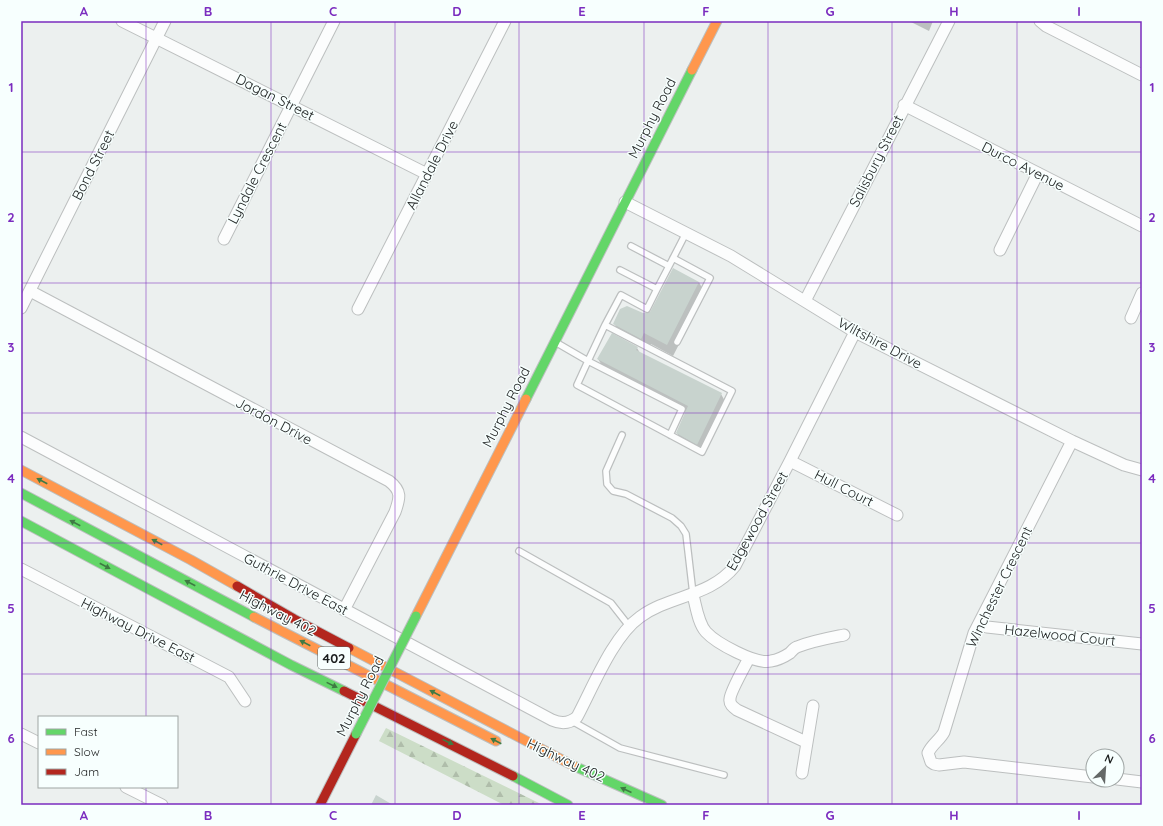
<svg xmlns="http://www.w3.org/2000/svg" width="1163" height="826" viewBox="0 0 1163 826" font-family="Quicksand,sans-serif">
<defs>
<pattern id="forest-firs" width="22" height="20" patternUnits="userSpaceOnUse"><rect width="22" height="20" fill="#ccddc7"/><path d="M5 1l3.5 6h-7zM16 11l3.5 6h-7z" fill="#afbdaa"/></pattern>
</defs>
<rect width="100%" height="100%" fill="#ecf0ef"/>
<!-- forest -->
<path fill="url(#forest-firs)" d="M386,728L543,805H504L379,741Z"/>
<!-- shadow -->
<path fill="#0003" d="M909,21H933L929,31Z
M699,282L705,294L673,356L651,344L648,350L621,335L614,323L642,314L650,313Z
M637,348L640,353L721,394L727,405L704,455L683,444L677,433L686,412L605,370L598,359Z"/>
<!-- building -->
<path fill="#c8d3ce" d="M673,268L699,282L667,345L644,333L641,339L613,324L620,309L627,306L643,313L650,312Z
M612,333L638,347L636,350L722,393L697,445L676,433L688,406L597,359Z
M376,795L393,805H371Z"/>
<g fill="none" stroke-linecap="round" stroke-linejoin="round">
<!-- lane casing -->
<g stroke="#bcbfbf" stroke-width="8">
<path id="lane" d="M631,246L669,266L657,289
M673,258L710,278L677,342
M669,266L686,233
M605,325L588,361L682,409L670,435
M557,343L588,361L577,385L702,452L732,391L605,325L621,295L647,309L657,289L620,270
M622,435L606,471L607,484L613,491L626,494L672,518L681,526L686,534L693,594
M519,551L611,603L629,626
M572,721L620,748L724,775"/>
</g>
<!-- street casing -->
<g stroke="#bcbfbf" stroke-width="13">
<path id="street" d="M122,21L427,174
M1040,21L1046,26L1142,75
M904,105L1142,226
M625,202L731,256L855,332L1072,441L1124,465L1142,470
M224,239L334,21
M1000,250L1038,173
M30,291L389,481C402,491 400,498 395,512L344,610
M805,301L949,21
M21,308L165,21
M358,309L505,21
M1131,318L1142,293
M21,437L552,720C561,724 569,724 577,717C593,687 613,636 640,617C670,595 710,597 735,566L790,461L855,332
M1072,441L974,633L944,732C940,740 932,744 928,753L931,762L934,764L939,765L964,762L1093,777
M790,461L897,515
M21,569L229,677L245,701
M693,595C696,606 698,623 706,632C716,643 756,665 771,661C778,660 784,657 790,653C792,651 794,648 797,647C812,641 829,638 844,635
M979,624L987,627L1142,644
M749,658C745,666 730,692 730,699C729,704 733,707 737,710L806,742
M21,734L39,743
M802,773L813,706
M1117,779L1142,782
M126,787L162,805"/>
</g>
<!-- fast casing -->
<g stroke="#bcbfbf" stroke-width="11">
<path id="fast" d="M526,399L692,70
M21,493L254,617
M21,521L291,665L344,691
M574,766L662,805
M513,776L568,805"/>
</g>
<!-- slow casing -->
<g stroke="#bcbfbf" stroke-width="11">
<path id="slow" d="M692,70L717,21
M21,470L191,560L237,586
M416,616L526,399
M254,617L496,741
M349,648L574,766"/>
</g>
<!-- jam casing -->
<g stroke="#bcbfbf" stroke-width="11">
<path id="jam" d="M237,586L294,619L349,648
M344,691L513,776
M320,805L356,734"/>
</g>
<!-- lane -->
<use href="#lane" stroke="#fcfdfd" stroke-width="5.5"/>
<!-- street -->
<use href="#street" stroke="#fcfdfd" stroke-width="11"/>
<!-- fast -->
<use href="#fast" stroke="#63d668" stroke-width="9"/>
<!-- slow -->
<use href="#slow" stroke="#ff974d" stroke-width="9"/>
<!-- jam -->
<use href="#jam" stroke="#b3261e" stroke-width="9"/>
<!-- fast-bridge casing -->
<g stroke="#bcbfbf" stroke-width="11" stroke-linecap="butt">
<path id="fast-bridge" d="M356,734L416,616"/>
</g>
<!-- fast-bridge -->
<use href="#fast-bridge" stroke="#63d668" stroke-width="9"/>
</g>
<!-- one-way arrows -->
<defs><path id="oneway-solid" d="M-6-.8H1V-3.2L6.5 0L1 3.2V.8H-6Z"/></defs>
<g fill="#3f7a43">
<use href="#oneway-solid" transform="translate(42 481) rotate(-152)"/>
<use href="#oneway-solid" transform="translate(75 523) rotate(-152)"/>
<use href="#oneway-solid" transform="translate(157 542) rotate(-152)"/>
<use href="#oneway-solid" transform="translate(105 566) rotate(28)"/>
<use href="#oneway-solid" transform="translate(190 583) rotate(-152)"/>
<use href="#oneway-solid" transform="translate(305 643) rotate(-153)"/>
<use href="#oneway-solid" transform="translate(332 685) rotate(26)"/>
<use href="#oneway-solid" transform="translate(435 693) rotate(-152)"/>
<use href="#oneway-solid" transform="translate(496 741) rotate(-153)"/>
<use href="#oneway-solid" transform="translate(448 742) rotate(26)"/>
<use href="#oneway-solid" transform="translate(626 790) rotate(-156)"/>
</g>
<!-- grid -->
<path fill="none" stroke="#7b2cbf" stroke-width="1" stroke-opacity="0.55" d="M146,21V717M271,21V805M395,21V805M519,21V805M644,21V805M768,21V805M892,21V805M1017,21V805M21,152H1142M21,283H1142M21,413H1142M21,543H1142M21,674H1142M146,787V805"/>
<g text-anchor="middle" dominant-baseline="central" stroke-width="3" stroke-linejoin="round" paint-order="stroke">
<!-- shield labels -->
<rect fill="#f7fffe" stroke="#5d6261" stroke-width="1" x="318" y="647" width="32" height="22" rx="3"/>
<g font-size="13" font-weight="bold" fill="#1b1e1e">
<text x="334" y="658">402</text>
</g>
<!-- street labels -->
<g font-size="14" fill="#1b1e1e" stroke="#f7fffe">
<text transform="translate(275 97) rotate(27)">Dagan Street</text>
<text transform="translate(652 118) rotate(-63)">Murphy Road</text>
<text transform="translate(876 161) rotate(-63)">Salisbury Street</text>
<text transform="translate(93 165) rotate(-63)">Bond Street</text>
<text transform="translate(432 165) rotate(-63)">Allandale Drive</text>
<text transform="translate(1023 166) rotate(27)">Durco Avenue</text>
<text transform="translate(257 173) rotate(-63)">Lyndale Crescent</text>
<text transform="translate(880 343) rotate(28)">Wiltshire Drive</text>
<text transform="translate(506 407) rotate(-63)">Murphy Road</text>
<text transform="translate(274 421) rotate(28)">Jordon Drive</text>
<text transform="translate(844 488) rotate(27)">Hull Court</text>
<text transform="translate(757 521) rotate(-61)">Edgewood Street</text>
<text transform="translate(296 584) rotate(28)">Guthrie Drive East</text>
<text transform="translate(999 587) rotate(-64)">Winchester Crescent</text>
<text transform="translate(278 613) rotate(27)">Highway 402</text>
<text transform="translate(138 630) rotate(27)">Highway Drive East</text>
<text transform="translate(1060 635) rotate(6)">Hazelwood Court</text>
<text transform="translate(360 696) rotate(-63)">Murphy Road</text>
<text transform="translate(566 760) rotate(25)">Highway 402</text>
</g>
</g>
<!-- border -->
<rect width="1163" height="826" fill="none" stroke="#f7fffe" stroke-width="44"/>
<!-- legend -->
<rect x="38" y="716" width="140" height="72" fill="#f7fffe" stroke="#9fa5a4"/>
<rect x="46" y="729" width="20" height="6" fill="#63d668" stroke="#9fa5a4"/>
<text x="74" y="736" font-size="12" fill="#1b1e1e">Fast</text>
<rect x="46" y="749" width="20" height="6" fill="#ff974d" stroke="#9fa5a4"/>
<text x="74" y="756" font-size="12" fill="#1b1e1e">Slow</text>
<rect x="46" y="769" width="20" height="6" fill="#b3261e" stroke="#9fa5a4"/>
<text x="74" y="776" font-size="12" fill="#1b1e1e">Jam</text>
<!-- north arrow -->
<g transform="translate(1105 768) rotate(25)"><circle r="19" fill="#f7fffe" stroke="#9fa5a4"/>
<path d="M0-3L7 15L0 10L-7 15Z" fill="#646867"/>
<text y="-6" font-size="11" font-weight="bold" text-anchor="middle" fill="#1b1e1e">N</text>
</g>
<rect x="22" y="22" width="1119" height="782" fill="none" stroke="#7b2cbf" stroke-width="1.5"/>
<g font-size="13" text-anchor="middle" font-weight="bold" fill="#7b2cbf">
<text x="84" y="16">A</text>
<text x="208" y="16">B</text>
<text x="333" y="16">C</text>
<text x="457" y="16">D</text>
<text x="582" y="16">E</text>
<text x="706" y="16">F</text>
<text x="830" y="16">G</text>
<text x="954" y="16">H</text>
<text x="1079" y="16">I</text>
<text x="11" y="92">1</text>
<text x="1152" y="92">1</text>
<text x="11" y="222">2</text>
<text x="1152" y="222">2</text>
<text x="11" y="352">3</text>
<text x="1152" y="352">3</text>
<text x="11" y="483">4</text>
<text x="1152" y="483">4</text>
<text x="11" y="613">5</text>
<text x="1152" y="613">5</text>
<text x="11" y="743">6</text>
<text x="1152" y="743">6</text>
<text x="84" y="820">A</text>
<text x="208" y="820">B</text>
<text x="333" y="820">C</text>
<text x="457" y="820">D</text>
<text x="582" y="820">E</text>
<text x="706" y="820">F</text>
<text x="830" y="820">G</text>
<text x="954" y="820">H</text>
<text x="1079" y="820">I</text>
</g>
</svg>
